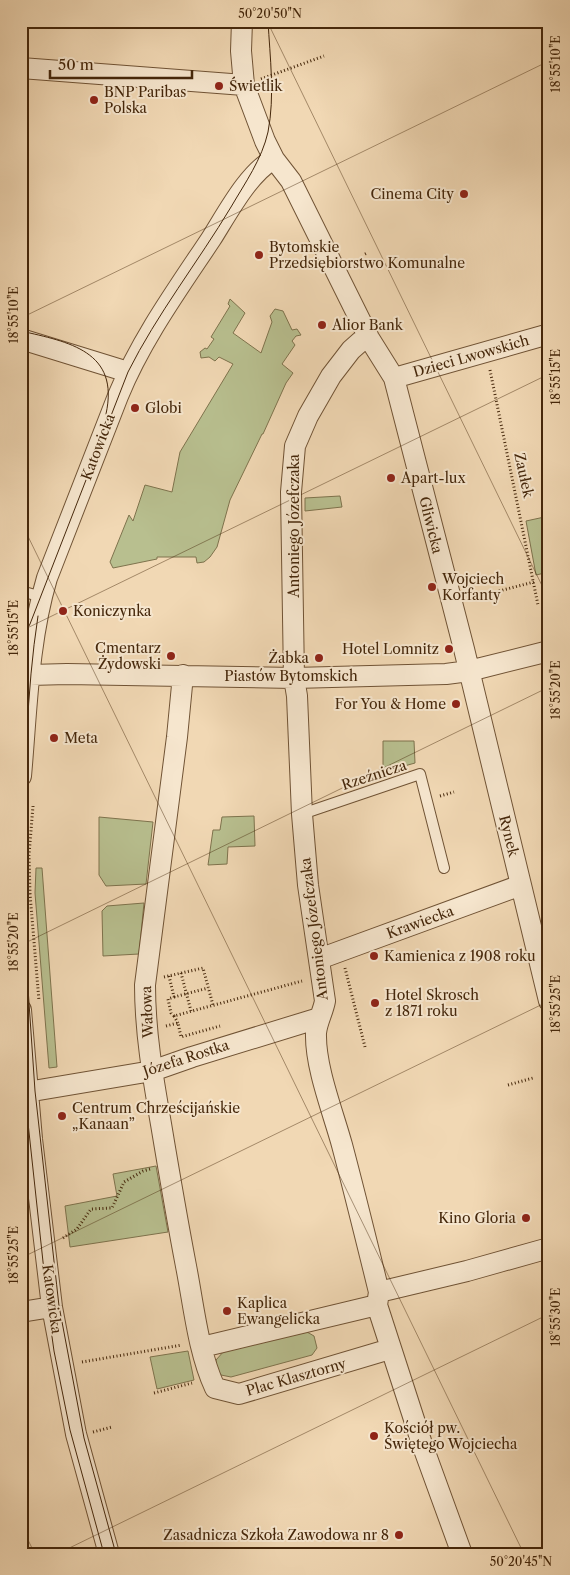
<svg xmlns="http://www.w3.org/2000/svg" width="570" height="1575" viewBox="0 0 570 1575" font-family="'Libre Caslon Text',serif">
<rect width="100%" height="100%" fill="#f1d8b4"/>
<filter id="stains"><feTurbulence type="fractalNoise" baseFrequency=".004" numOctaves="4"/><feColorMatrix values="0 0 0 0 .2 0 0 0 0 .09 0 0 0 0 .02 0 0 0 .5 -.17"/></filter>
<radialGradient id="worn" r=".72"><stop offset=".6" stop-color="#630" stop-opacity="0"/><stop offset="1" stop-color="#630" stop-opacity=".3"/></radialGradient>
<!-- green -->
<path fill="#b8bf8f" stroke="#7e734d" d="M230,299L245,313L233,333L261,353L272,322L270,316L275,309L283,311L292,330L297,329L301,335L296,336L292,341L295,345L282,364L293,373L286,383L263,434H262L230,500L217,547L210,557L204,562L197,563L196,557H157V559L113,568L110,562L129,515L133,521L145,485L172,492L180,452L233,364L219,357L215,361L209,357L201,358L200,352L205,348L207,349L214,339L211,337L230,306L228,304Z
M340,496L342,507L305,511V498Z
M549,516V572L536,575L526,521Z
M383,741H414L415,763L383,772Z
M254,816L255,846L228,847L227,864L208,865L213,830H220L222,817Z
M99,817L153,822L146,884L106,886L99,875Z
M36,868H42L57,1067L49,1068L35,893Z
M144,903L139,954L103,956L102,911L107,906Z
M156,1166L168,1232L70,1247L65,1206L117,1196L113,1174Z
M307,1332L314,1336L317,1348L312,1355L231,1377L221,1375L216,1369V1360L224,1351Z
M188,1351L194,1380L157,1389L150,1357Z"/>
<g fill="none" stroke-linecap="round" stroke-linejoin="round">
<!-- lane casing -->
<g stroke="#705335" stroke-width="12">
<path id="lane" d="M21,591L42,597
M302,814L420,774L444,868"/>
</g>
<!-- street casing -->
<g stroke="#705335" stroke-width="22">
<path id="street" d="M242,21L241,51L244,85L265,141L274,159L291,181L369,338L394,378L464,649L549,1001
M21,68L244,85
M369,338L360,342L351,350L331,376L308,416L295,446L291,492L294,678L297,696L302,814L308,885L325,1001C323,1012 317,1022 316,1033C315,1067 333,1112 342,1145C355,1194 367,1243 379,1292L377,1305L422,1444L462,1554
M21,339L128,372
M394,378L549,334
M30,675L67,674L294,678L446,674L469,671L549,651
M183,675L177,737L145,985C145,1032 153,1078 161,1124C169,1172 177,1219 186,1266C194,1307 198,1351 215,1388L239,1394L390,1349
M21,776C27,710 28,642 47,578L118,396C141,340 177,290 211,239C227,214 248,173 274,159
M319,959L521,885
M21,1010L32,1139L52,1307L76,1434L109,1554
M21,1093L152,1071L192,1057L319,1018
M379,1292L467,1271L549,1248
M21,1312L52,1307
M202,1347L377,1305"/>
</g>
<!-- path -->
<path stroke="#45270b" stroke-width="3" stroke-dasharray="1 2.5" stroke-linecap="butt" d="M261,79L324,56
M365,254L367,253
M490,370L538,605
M499,591L534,582
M440,796L454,792
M33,806L29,855L30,894L39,1001
M345,968L365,1047
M181,973L191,1011
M169,976L174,997L168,999L171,1013L174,1016
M164,977L203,968L213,1005
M174,997L208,988
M178,1023L174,1016L302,981
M166,1026L178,1023L181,1037L220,1026
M508,1085L533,1078
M63,1238L77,1229L91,1209L112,1208L124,1182L143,1171L150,1169
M82,1362L182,1345
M154,1393L192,1383
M93,1432L112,1427"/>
<!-- lane -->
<use href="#lane" stroke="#f6e6ce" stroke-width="10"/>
<!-- street -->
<use href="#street" stroke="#f6e6ce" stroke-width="20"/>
<!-- tram -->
<path stroke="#45270b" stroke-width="1" d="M21,331C69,342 120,351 106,414
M21,640L30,624L128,372C157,314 198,262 231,207C245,183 262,159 268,132C275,96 270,58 268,21
M21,850C26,772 26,693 38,616
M21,885L35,1091L59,1306L84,1438L116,1554
M21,1058L48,1308L54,1351L70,1430L104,1554"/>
</g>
<!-- ticks -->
<path fill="none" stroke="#45270b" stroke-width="1" stroke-opacity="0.45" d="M267,21L549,600M21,318L549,61M21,522L524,1554M21,631L549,374M21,945L549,687M21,1258L549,1001M21,1526L35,1554M57,1554L549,1314"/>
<!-- markers -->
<g fill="#8f2418" stroke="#f6e6ce" stroke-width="2">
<circle cx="219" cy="86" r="5"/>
<circle cx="94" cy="100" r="5"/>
<circle cx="464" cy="194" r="5"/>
<circle cx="259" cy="255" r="5"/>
<circle cx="322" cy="325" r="5"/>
<circle cx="135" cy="408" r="5"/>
<circle cx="391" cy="478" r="5"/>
<circle cx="432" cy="587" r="5"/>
<circle cx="63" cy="611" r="5"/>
<circle cx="449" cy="649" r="5"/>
<circle cx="171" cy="656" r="5"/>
<circle cx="319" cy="658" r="5"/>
<circle cx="456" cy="704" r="5"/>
<circle cx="54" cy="738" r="5"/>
<circle cx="374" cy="956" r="5"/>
<circle cx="375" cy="1003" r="5"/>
<circle cx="62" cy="1116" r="5"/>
<circle cx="526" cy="1218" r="5"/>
<circle cx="227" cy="1311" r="5"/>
<circle cx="374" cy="1436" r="5"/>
<circle cx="399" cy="1535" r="5"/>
</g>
<g text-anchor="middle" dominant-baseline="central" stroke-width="4" stroke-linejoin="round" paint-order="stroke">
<!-- poi labels -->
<g font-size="14" fill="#45270b" stroke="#f6e6ce" text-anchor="start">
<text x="229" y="86">Świetlik</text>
<text x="104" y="92">BNP Paribas<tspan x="104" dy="16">Polska</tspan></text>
<text x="454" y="194" text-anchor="end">Cinema City</text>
<text x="269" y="247">Bytomskie<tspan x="269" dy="16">Przedsiębiorstwo Komunalne</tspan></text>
<text x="332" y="325">Alior Bank</text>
<text x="145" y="408">Globi</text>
<text x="401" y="478">Apart-lux</text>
<text x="442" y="579">Wojciech<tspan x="442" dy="16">Korfanty</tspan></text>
<text x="73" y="611">Koniczynka</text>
<text x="161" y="648" text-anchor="end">Cmentarz<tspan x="161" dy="16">Żydowski</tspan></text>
<text x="439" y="649" text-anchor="end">Hotel Lomnitz</text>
<text x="309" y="658" text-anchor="end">Żabka</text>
<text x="446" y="704" text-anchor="end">For You &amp; Home</text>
<text x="64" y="738">Meta</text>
<text x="384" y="956">Kamienica z 1908 roku</text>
<text x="385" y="995">Hotel Skrosch<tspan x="385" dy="16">z 1871 roku</tspan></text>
<text x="72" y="1108">Centrum Chrześcijańskie<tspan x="72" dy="16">„Kanaan”</tspan></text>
<text x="516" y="1218" text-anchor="end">Kino Gloria</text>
<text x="237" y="1303">Kaplica<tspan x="237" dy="16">Ewangelicka</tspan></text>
<text x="384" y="1428">Kościół pw.<tspan x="384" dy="16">Świętego Wojciecha</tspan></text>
<text x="389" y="1535" text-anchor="end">Zasadnicza Szkoła Zawodowa nr 8</text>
</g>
<!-- street labels -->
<g font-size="14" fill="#45270b" stroke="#f6e6ce">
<text transform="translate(471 356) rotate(-16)">Dzieci Lwowskich</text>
<text transform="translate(98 447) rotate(-69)">Katowicka</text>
<text transform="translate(524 475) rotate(78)">Zaułek</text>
<text transform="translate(431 525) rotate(76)">Gliwicka</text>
<text transform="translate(294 526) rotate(-90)">Antoniego Józefczaka</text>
<text x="291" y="676">Piastów Bytomskich</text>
<text transform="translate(374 775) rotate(-18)">Rzeźnicza</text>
<text transform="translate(509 836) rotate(76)">Rynek</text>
<text transform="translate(420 922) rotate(-20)">Krawiecka</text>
<text transform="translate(314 929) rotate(-97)">Antoniego Józefczaka</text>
<text transform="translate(147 1012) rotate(-92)">Wałowa</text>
<text transform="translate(186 1058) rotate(-18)">Józefa Rostka</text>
<text transform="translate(52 1299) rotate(82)">Katowicka</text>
<text transform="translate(296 1377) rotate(-16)">Plac Klasztorny</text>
</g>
</g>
<!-- margin -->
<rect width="570" height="1575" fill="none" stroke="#f1d8b4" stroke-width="55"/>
<!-- scale -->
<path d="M50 70v8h142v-8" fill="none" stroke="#45270b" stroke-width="2.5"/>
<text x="58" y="70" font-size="15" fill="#45270b" stroke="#f6e6ce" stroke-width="4" paint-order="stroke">50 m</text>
<rect x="28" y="28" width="514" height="1520" fill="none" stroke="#45270b" stroke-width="2"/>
<g font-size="12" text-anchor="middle" fill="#45270b">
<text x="270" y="18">50°20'50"N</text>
<text transform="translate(556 64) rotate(-90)" y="4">18°55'10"E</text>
<text transform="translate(14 315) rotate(-90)" y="4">18°55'10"E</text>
<text transform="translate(556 377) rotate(-90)" y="4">18°55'15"E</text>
<text transform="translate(14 628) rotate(-90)" y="4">18°55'15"E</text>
<text transform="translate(556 690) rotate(-90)" y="4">18°55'20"E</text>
<text transform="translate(14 942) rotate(-90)" y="4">18°55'20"E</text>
<text transform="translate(556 1004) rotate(-90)" y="4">18°55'25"E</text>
<text transform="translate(14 1255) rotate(-90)" y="4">18°55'25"E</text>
<text transform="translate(556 1317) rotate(-90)" y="4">18°55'30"E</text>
<text x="521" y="1566">50°20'45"N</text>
</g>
<rect width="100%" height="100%" filter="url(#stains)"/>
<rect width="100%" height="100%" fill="url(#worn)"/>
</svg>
